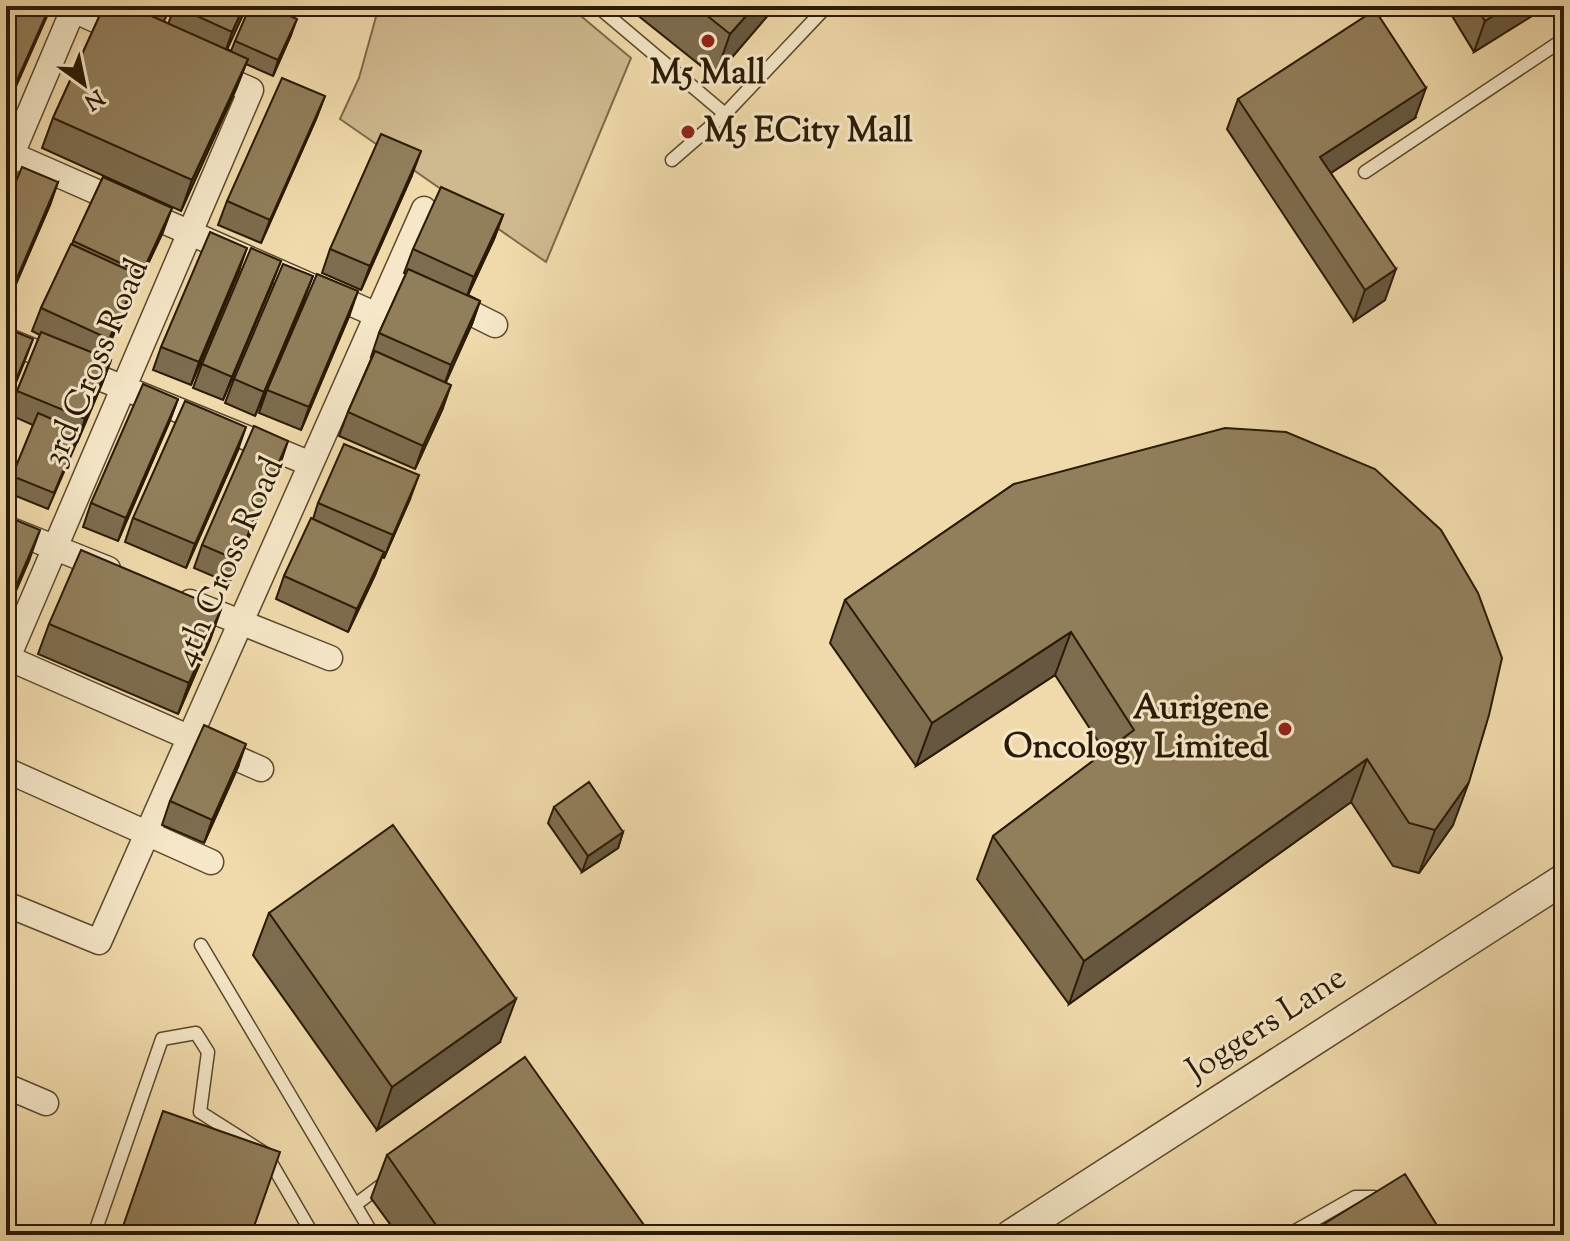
<svg xmlns="http://www.w3.org/2000/svg" width="1570" height="1241" viewBox="0 0 1570 1241" font-family="'Sorts Mill Goudy',serif">
<rect width="100%" height="100%" fill="#f0daab"/>
<filter id="stains"><feTurbulence type="fractalNoise" baseFrequency=".0025" numOctaves="4"/><feColorMatrix values="0 0 0 0 .2 0 0 0 0 .09 0 0 0 0 .02 0 0 0 .5 -.17"/></filter>
<radialGradient id="worn" r=".72"><stop offset=".6" stop-color="#630" stop-opacity="0"/><stop offset="1" stop-color="#630" stop-opacity=".3"/></radialGradient>
<!-- green -->
<path fill="#cfb98f" stroke="#7d6a4a" stroke-width="2" d="M379,6H569L631,58L546,262L340,119L359,78Z"/>
<g fill="none" stroke-linecap="round" stroke-linejoin="round">
<!-- service casing -->
<g stroke="#5c4a2e" stroke-width="15">
<path id="service" d="M597,6L725,114L827,6
M672,160L725,114
M1365,172L1564,39
M201,945L373,1235
M355,1205L383,1184
M94,1235L162,1039L196,1033L208,1052L200,1112L266,1154L313,1235
M1288,1235L1355,1197H1374L1380,1203"/>
</g>
<!-- minor casing -->
<g stroke="#5c4a2e" stroke-width="27">
<path id="minor" d="M64,6L127,34
M6,152L377,315
M6,168L73,10
M447,301L495,325
M6,340L311,464
M6,528L108,569
M190,602L330,658
M8,658L261,769
M6,662L251,90L208,71
M6,770L211,862
M6,904L99,942L424,209
M6,1086L46,1103"/>
</g>
<!-- tertiary casing -->
<g stroke="#5c4a2e" stroke-width="33">
<path id="tertiary" d="M1011,1235L1564,879"/>
</g>
<!-- service -->
<use href="#service" stroke="#f5e7c8" stroke-width="12"/>
<!-- minor -->
<use href="#minor" stroke="#f5e7c8" stroke-width="24"/>
<!-- tertiary -->
<use href="#tertiary" stroke="#f5e7c8" stroke-width="30"/>
</g>
<!-- wall -->
<path fill="#7d6c4e" stroke="#2b1a05" stroke-width="2" d="M104,6H171L164,21L168,24L175,6H247L227,49L231,51L235,41L291,35L273,76L246,64L236,89L181,211L42,148L53,118Z
M626,6H776L715,77Z
M1446,6H1548L1474,52Z
M325,96L316,119L261,243L218,225L227,201Z
M1238,99L1415,118L1331,173L1385,300L1354,321L1227,129Z
M1564,101V125L1558,117Z
M412,175L361,290L322,273L330,249Z
M103,177L163,232L103,357L111,360L102,384L48,509L6,492L33,425L8,414L40,335L32,331L41,308L72,244Z
M58,182L50,205L6,307V205Z
M503,215L494,239L468,295L480,301L472,324L445,382L443,408L415,469L339,436L348,412L372,357H371L379,333L406,274L404,273L413,249Z
M239,271L191,385L153,370L161,347Z
M272,284L223,400L193,388L202,364Z
M304,300L255,416L225,403L234,379Z
M350,314L301,430L259,413L267,390Z
M178,399L169,423L118,541L83,527L91,503Z
M238,450L186,568L125,542L133,518Z
M280,465L229,583L194,568L202,545Z
M1014,484L1453,825L1419,873L1393,866L1351,802L1069,1004L977,879L993,836L1105,752L1055,675L916,766L830,643L845,600Z
M410,499L384,558L382,557L375,575L348,632L276,599L284,576L313,519L318,503Z
M221,609L210,640L178,714L38,654L49,624Z
M238,767L204,843L162,825L170,801Z
M554,807L623,832L618,848L582,872L548,823Z
M269,913L500,1042L377,1130L253,955Z
M387,1155L651,1235H398L371,1198Z"/>
<!-- shaded-wall -->
<path fill="#665840" stroke="#2b1a05" stroke-width="2" d="M50,6H51L49,12L6,109V105Z
M244,6H247L224,56L232,32Z
M755,6H776L715,77L730,34Z
M1509,6H1548L1474,52L1485,21Z
M297,19L291,35L273,76L278,60Z
M248,59L236,89L181,211L192,180Z
M1426,88L1415,118L1309,187L1320,157Z
M325,96L316,119L261,243L270,220Z
M421,151L412,175L361,290L370,266Z
M58,182L50,205L6,307L11,292Z
M172,208L163,232L133,296L142,273Z
M503,215L494,239L465,301L474,277Z
M247,248L239,271L191,385L199,362Z
M281,261L272,284L223,400L232,377Z
M1396,269L1385,300L1354,321L1365,290Z
M139,275L130,298L100,362L109,339Z
M313,276L304,300L255,416L264,392Z
M358,291L350,314L301,430L309,407Z
M480,301L472,324L443,389L451,365Z
M33,339L24,363L6,407V404Z
M111,360L102,384L77,443L85,419Z
M451,385L443,408L415,469L423,446Z
M178,399L169,423L118,541L126,518Z
M246,427L238,450L186,568L195,544Z
M288,441L280,465L229,583L237,560Z
M419,475L410,499L384,558L393,535Z
M40,530L29,561L6,614V610Z
M384,552L375,575L348,632L357,609Z
M221,609L210,640L178,714L189,683Z
M1071,632L1055,675L916,766L932,723Z
M246,744L238,767L204,843L212,820Z
M1367,759L1351,802L1069,1004L1084,961Z
M1469,782L1453,825L1419,873L1435,830Z
M623,832L618,848L582,872L588,856Z
M516,999L500,1042L377,1130L392,1087Z"/>
<!-- building -->
<path fill="#917e5b" stroke="#2b1a05" stroke-width="2" d="M6,6H50L6,105Z
M104,6H129L248,59L192,180L53,118Z
M145,6H169L165,15Z
M175,6H244L232,32Z
M250,6H268L297,19L278,60L235,41Z
M695,6H755L730,34Z
M1476,6H1509L1485,21Z
M1375,10L1426,88L1320,157L1396,269L1365,290L1238,99Z
M282,78L325,96L270,220L227,201Z
M381,134L421,151L370,266L330,249Z
M22,167L58,182L11,292L6,290V205Z
M103,177L172,208L142,273L73,241Z
M441,187L503,215L474,277L413,249Z
M210,232L247,248L199,362L161,347Z
M71,244L139,275L109,339L41,308Z
M251,248L281,261L232,377L202,364Z
M283,264L313,276L264,392L234,379Z
M408,269L480,301L451,365L379,333Z
M317,274L358,291L309,407L267,390Z
M6,328L33,339L6,404Z
M41,332L111,360L85,419L17,391Z
M375,351L451,385L423,446L348,412Z
M143,384L178,399L126,518L91,503Z
M185,401L246,427L195,544L133,518Z
M38,413L80,431L54,493L12,476Z
M254,426L288,441L237,560L202,545Z
M1225,428L1286,432L1375,469L1441,530L1478,593L1502,658L1489,715L1469,782L1435,830L1409,823L1367,759L1084,961L993,836L1134,730L1071,632L932,723L845,600L1014,484Z
M344,444L419,475L393,535L318,503Z
M6,516L40,530L6,610Z
M311,518L384,552L357,609L284,576Z
M81,550L221,609L189,683L49,624Z
M204,725L246,744L212,820L170,801Z
M589,782L623,832L588,856L554,807Z
M393,825L516,999L392,1087L269,913Z
M525,1057L651,1235H443L387,1155Z
M163,1111L280,1152L251,1235H120Z
M1405,1174L1443,1235H1306Z"/>
<!-- markers -->
<g fill="#8f2418" stroke="#f5e7c8" stroke-width="3">
<circle cx="708" cy="41" r="8"/>
<circle cx="688" cy="132" r="8"/>
<circle cx="1285" cy="729" r="8"/>
</g>
<g text-anchor="middle" dominant-baseline="central" stroke-width="6" stroke-linejoin="round" paint-order="stroke">
<!-- poi labels -->
<g font-size="34" font-weight="bold" fill="#2b1a05" stroke="#f5e7c8">
<text x="708" y="74">M5 Mall</text>
<text x="704" y="132" text-anchor="start">M5 ECity Mall</text>
<text x="1269" y="709" text-anchor="end">Aurigene<tspan x="1269" dy="39">Oncology Limited</tspan></text>
</g>
<!-- street labels -->
<g font-size="34" fill="#2b1a05" stroke="#f5e7c8">
<text transform="translate(97 363) rotate(-67)">3rd Cross Road</text>
<text transform="translate(230 562) rotate(-66)">4th Cross Road</text>
<text transform="translate(1267 1025) rotate(-33)">Joggers Lane</text>
</g>
</g>
<!-- margin -->
<rect width="1570" height="1241" fill="none" stroke="#f0daab" stroke-width="32"/>
<rect x="8" y="8" width="1554" height="1225" fill="none" stroke="#2b1a05" stroke-width="4"/>
<rect x="16" y="16" width="1538" height="1209" fill="none" stroke="#2b1a05" stroke-width="2"/>
<!-- north arrow -->
<g transform="translate(84 84) rotate(147)" stroke="#f5e7c8" stroke-width="6" paint-order="stroke">
<path d="M0-6L14 30L0 20L-14 30Z" fill="#2b1a05"/>
<text y="-12" font-size="22" font-weight="bold" text-anchor="middle" fill="#2b1a05">N</text>
</g>
<rect width="100%" height="100%" filter="url(#stains)"/>
<rect width="100%" height="100%" fill="url(#worn)"/>
</svg>
